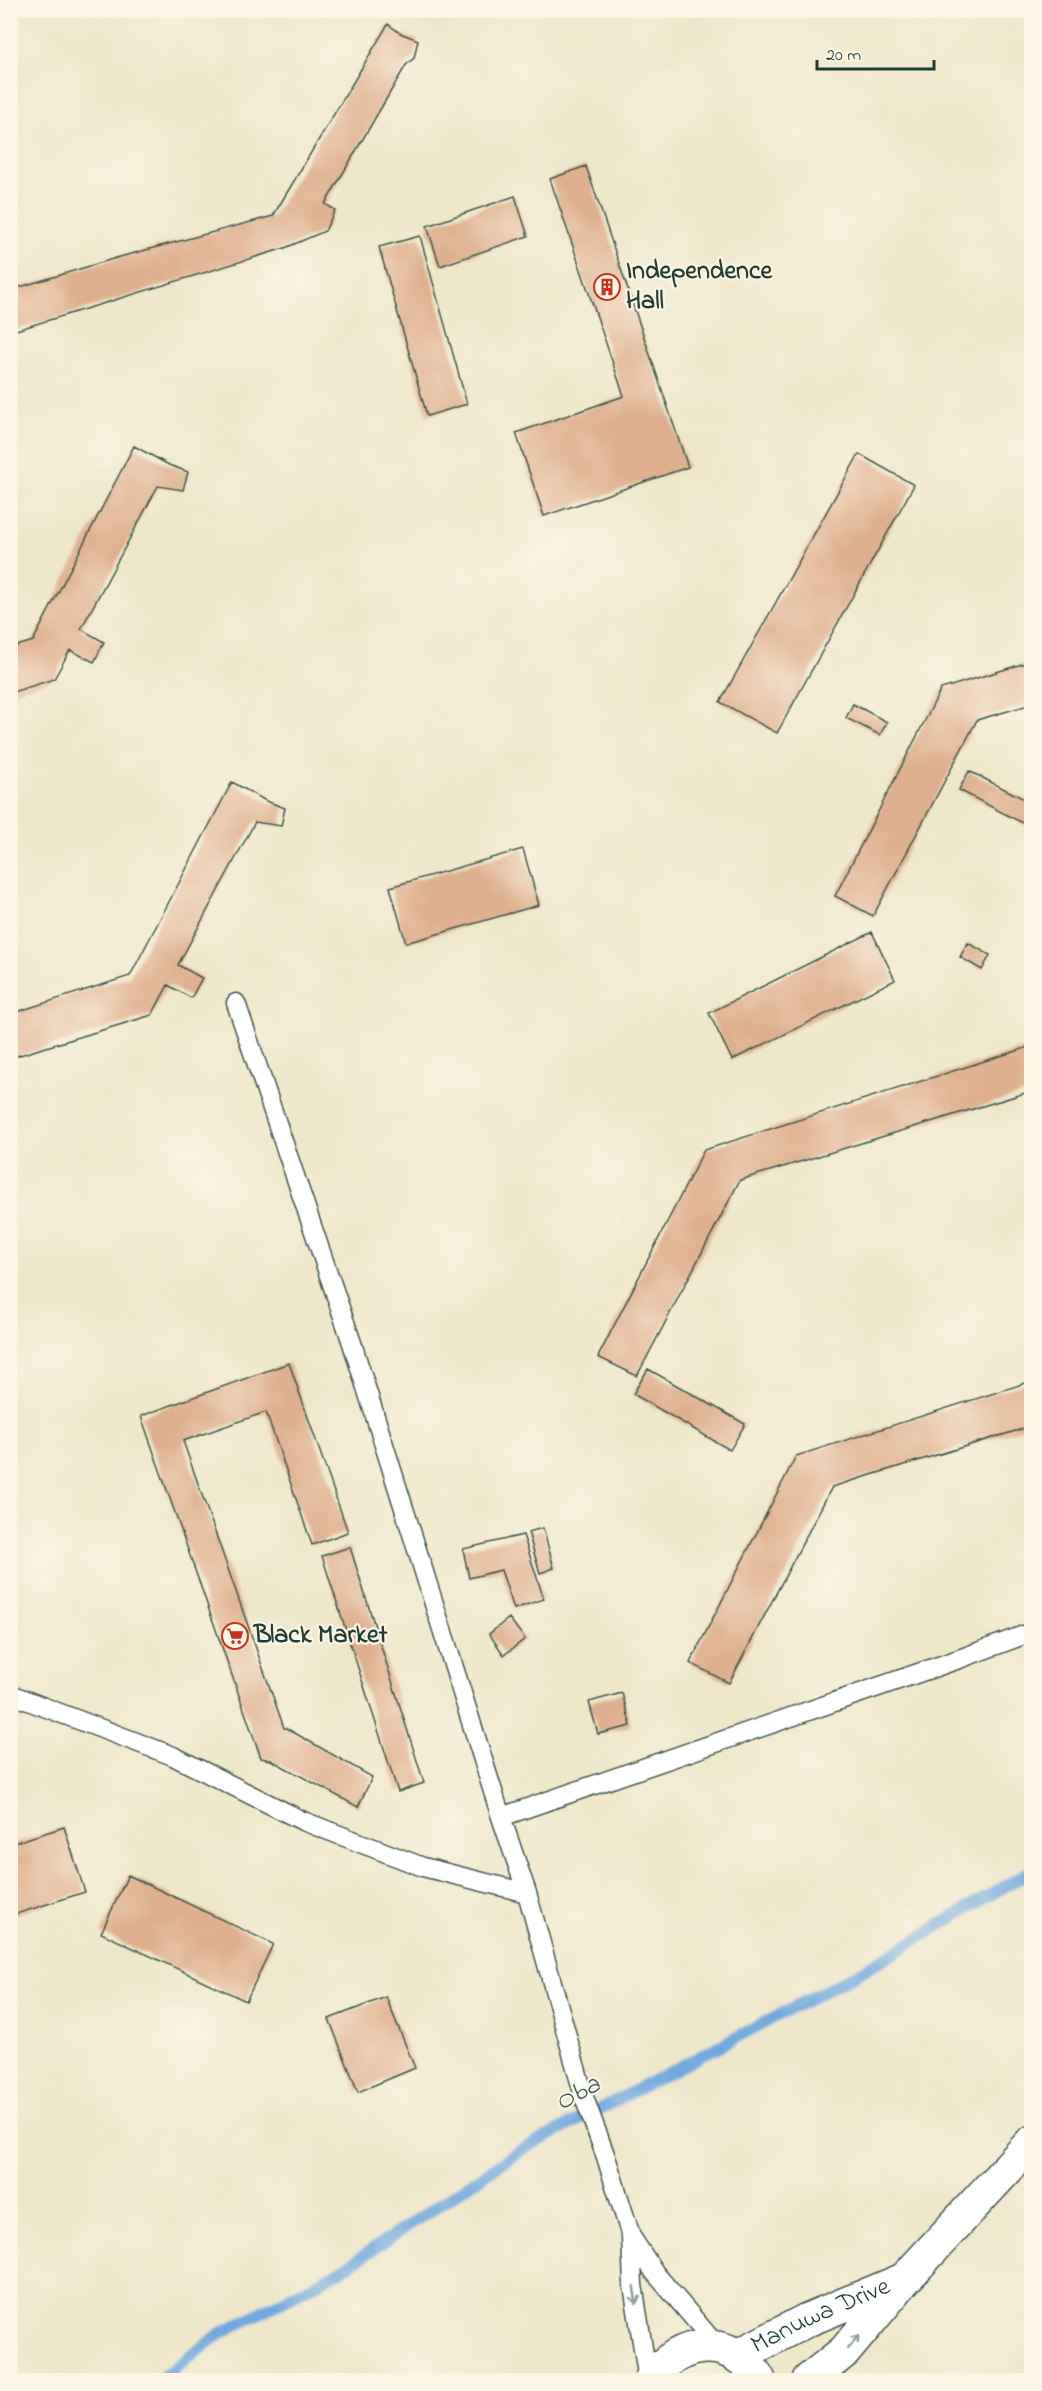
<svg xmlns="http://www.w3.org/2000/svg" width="1042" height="2391" font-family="'Indie Flower',sans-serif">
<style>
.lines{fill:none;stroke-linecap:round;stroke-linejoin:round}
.stream{stroke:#6fa8de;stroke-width:12}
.building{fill:#dfb08f}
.service-casing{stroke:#3e564a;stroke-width:21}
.minor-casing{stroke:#3e564a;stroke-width:36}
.service{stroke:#fff;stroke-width:18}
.minor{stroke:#fff;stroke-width:33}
.oneway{stroke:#8f9e9a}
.labels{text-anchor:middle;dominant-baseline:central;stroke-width:4.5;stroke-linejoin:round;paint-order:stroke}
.poi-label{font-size:26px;font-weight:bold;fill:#1f3d34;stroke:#fcf5e5;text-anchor:start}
.street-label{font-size:26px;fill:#1f3d34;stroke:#fcf5e5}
.water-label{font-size:27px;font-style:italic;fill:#375d67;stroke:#fcf5e5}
</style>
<rect width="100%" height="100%" fill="#fcf5e5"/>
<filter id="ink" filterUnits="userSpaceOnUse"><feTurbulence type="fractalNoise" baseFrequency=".0167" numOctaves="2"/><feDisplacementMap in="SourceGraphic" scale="12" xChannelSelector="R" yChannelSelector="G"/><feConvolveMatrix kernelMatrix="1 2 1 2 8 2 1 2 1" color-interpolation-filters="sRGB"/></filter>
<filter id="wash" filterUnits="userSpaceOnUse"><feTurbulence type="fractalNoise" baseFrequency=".008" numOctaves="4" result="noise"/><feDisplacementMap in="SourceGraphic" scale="24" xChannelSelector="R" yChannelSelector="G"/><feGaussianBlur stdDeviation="1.35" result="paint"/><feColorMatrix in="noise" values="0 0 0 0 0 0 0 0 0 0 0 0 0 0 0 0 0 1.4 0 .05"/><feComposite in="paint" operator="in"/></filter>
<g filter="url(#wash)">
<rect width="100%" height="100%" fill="#eee7ca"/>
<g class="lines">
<path class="stream" d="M159,2380L221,2333L342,2270L518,2152L868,1968L1032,1870"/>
</g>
<g id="blocks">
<path class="building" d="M388,24L400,33L418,40L414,58L406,65L325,204L335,210L325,231L285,248L10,332V290L116,258L273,216Z
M586,166L688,467L544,516L516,433L624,396L550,179Z
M515,196L528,236L440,266L427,226Z
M420,236L467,404L427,416L379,247Z
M134,446L169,465L188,472L183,490L158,486L81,629L104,642L94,662L70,650L54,679L10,693V648L33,641Z
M859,454L914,485L777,733L720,702Z
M1032,661V704L977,720L873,916L835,896L941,689Z
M853,704L887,722L880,735L846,718Z
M969,771L1032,803V828L959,790Z
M232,782L266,801L285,808L281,826L255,822L178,965L202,978L191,998L168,985L152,1015L10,1058V1014L130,976Z
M523,849L539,905L406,943L390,887Z
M872,932L895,980L732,1060L709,1013Z
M968,943L990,955L982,970L960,957Z
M1032,1046V1091L740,1180L637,1376L598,1357L704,1150Z
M289,1363L348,1532L312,1545L266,1412L183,1441L284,1728H286L372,1777L358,1807L271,1760L261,1758L141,1416Z
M648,1369L745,1424L730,1450L633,1394Z
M1032,1381V1426L832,1487L729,1683L690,1663L796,1456Z
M543,1528L554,1568L540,1573L528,1532Z
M523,1535L544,1599L514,1609L501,1570L469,1578L463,1549Z
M350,1547L424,1783L398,1792L322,1556Z
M509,1618L525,1639L504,1655L489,1634Z
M622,1693L631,1726L598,1734L589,1702Z
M64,1827L85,1892L10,1916V1844Z
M128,1875L273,1944L246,2001L101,1933Z
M386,1997L415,2068L358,2092L329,2019Z"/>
</g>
</g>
<g filter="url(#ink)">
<use href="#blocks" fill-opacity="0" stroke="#3e564a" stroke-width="1.5"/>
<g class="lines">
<defs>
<path id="service" d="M236,1003L352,1343L501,1817L527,1893L585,2100L606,2157L631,2236L633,2285L648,2380
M10,1694L173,1756L303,1821L423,1867L527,1893
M501,1817L959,1659L1032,1632
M632,2238L655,2273L718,2347"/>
<g id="minor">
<path id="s1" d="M738,2356L807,2320L901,2281"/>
<path d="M651,2380C678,2338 734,2334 759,2380"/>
<path d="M809,2380L845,2351L905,2279L1032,2142"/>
</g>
</defs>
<use href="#service" class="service-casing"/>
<use href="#minor" class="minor-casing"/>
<use href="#service" class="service"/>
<use href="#minor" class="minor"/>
</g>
<defs><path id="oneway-shaft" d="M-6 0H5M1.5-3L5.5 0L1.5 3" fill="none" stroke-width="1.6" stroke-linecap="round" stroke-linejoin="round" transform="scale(1.5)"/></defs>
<g class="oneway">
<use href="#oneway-shaft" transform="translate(635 2295) rotate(82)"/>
<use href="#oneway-shaft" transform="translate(853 2342) rotate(-50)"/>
</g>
</g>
<defs>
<symbol id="building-ring" viewBox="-11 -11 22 22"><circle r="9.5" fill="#fcf5e5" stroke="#c8321e" stroke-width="1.5"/><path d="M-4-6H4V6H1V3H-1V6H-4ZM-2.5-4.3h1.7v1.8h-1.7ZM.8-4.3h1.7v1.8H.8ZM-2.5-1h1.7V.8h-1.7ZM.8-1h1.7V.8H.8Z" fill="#c8321e"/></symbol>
<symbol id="supermarket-ring" viewBox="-11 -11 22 22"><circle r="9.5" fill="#fcf5e5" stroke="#c8321e" stroke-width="1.5"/><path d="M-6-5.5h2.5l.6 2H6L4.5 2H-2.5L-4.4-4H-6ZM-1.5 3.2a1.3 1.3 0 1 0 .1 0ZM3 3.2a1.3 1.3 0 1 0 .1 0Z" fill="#c8321e"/></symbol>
</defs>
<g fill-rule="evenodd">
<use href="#building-ring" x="592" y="272" width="30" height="30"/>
<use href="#supermarket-ring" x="220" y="1621" width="30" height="30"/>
</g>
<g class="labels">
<g class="poi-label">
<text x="626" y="272">Independence<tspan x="626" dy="30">Hall</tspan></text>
<text x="254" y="1636">Black Market</text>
</g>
<g class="street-label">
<text stroke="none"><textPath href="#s1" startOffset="92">Manuwa Drive</textPath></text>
</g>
<g class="water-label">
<text transform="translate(578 2094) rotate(-28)">Oba</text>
</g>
</g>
<rect width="1042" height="2391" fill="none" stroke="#fcf5e5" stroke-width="36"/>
<path d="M817 60v9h117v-9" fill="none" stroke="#1f3d34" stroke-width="3"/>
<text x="826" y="60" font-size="18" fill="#1f3d34" stroke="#fcf5e5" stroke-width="4.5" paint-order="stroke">20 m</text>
</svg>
